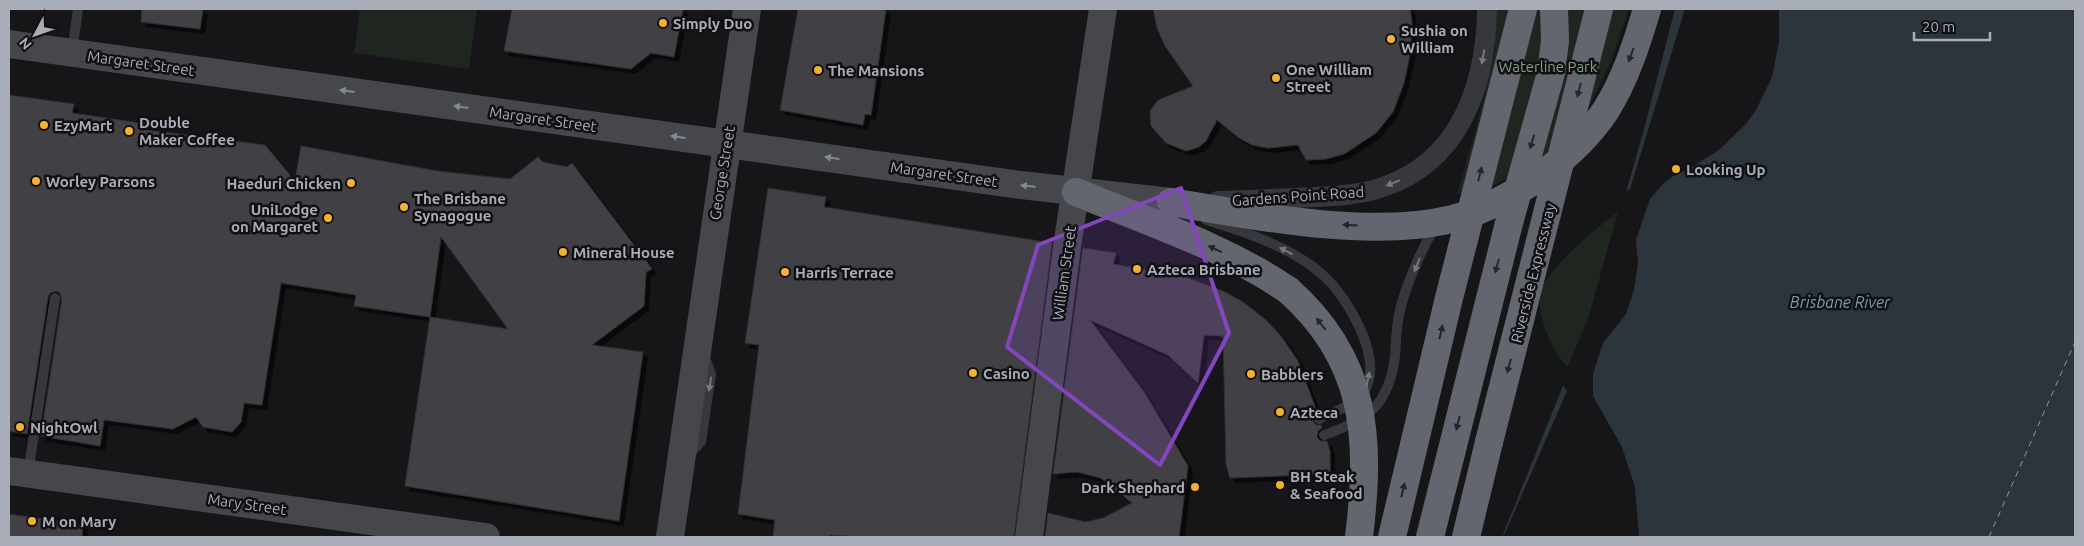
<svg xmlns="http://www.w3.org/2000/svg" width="2084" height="546" font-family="Ubuntu,sans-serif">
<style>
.green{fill:#1e261f}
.water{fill:#2c353c}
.pier{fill:#161618}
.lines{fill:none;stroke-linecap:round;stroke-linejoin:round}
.ferry{stroke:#7f9bb3;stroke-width:1;stroke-dasharray:6 5;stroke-linecap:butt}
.building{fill:#404145;stroke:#303034;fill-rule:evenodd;filter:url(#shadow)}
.lane{stroke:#37383d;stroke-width:10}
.street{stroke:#37383d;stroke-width:20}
.secondary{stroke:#45474d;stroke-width:28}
.highway{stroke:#63666e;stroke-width:28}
.highway-bridge{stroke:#63666e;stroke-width:28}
.oneway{fill:#26262a}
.oneway2{fill:#757881}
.oneway3{fill:#858993}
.marked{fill:#8446be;fill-opacity:0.2;stroke:#8446be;stroke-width:4;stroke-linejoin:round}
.poi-dot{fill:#f2b134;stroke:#111113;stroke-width:2}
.labels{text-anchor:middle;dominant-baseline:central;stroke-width:5;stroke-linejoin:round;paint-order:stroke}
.poi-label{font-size:15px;font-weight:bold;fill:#a8adb8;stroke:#111113;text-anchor:start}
.street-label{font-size:15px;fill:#a8adb8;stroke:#111113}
.park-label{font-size:15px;fill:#7fa381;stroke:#111113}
.water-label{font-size:16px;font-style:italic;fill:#7f9bb3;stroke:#111113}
</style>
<defs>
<filter id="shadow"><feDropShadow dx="4.5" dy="4.5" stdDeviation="0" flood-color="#0009"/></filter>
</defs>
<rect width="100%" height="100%" fill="#161618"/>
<path class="green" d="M360,9H477L469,69L354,53Z
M1496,9H1629L1611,62L1580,124L1546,156L1496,184L1457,194L1476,129L1495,51Z
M1634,200L1572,371C1560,361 1552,348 1547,333C1542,320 1538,306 1541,292C1549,264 1610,217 1634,200Z"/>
<path class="water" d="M1675,9H2075V537H1502L1590,319L1644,129Z"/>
<path class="pier" d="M1685,9H1779V42L1772,77L1756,110L1746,124L1719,150L1692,167L1672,177L1662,185L1650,199L1636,240L1638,263L1634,290L1626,314L1603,343L1593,374V396L1622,447L1635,487L1639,537H1500L1504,525L1503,536L1506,531L1567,391L1561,383L1588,319L1623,194L1630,189Z"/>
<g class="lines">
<path class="ferry" d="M1989,537L2075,342"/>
</g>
<path class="building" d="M142,9H203L200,29L141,22Z
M512,9H683L674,57L651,53L631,69L504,51Z
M798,9H886L871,115L865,114L863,125L780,110Z
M1153,9H1410L1412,23L1410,54L1404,83L1393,112L1376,133L1344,154L1326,159L1306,160L1298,145L1268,148L1252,145L1239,138L1217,120L1206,141L1199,147L1186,151L1166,143L1151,126L1150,111L1158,100L1193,86L1165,46L1157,28Z
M9,95L74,104L72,113L147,124V130L265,145L295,181L301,146L437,171L510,179L538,157L543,162L567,167L572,163L652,269L646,272L644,306L592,345L643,352L619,521L405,486L430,317L354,306L356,295L281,283L262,405L244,403L241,422L232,432L203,427L196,417L173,429L104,420L100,446L41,436L62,299L60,293L56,291L50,293L48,297L27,434L9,431ZM441,237L508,329L430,317Z
M768,188L826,197L824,207L1052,243L1014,537H862L831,535L828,537H773L775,520L738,514L759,345L745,343Z
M1083,248L1116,253L1113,264L1185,277L1223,291L1243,302L1266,320L1281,336L1298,361L1317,412L1313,416V421L1316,425H1321L1322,428L1318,431L1317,437L1320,441H1327L1330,451V474L1230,478L1226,464L1223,336L1204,335L1198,383L1168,355L1090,320L1144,392L1188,466L1179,537H1045L1048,513L1086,522L1103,518L1132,503L1101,478L1077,472L1053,474Z
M9,514L83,525L82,537H9Z"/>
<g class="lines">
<path class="lane" d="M72,52L78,9
M1206,220C1238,230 1270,240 1298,257C1308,263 1318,270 1326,278C1348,299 1382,356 1366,388C1357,405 1335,411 1319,419
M1324,435C1368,420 1389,405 1395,356C1396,343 1396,328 1399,315C1404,289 1421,250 1435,227
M688,455L701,442L711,374L704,355
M28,473L55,298"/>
<path class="street" d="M1218,201C1249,200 1281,199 1313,197C1335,196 1359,195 1380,188C1460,163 1486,85 1487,9"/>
<path class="secondary" d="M9,44L1021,185L1171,202
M9,471L486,537
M670,537L747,9
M1029,537L1067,247L1103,9"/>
<path class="highway" d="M1076,192C1148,222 1223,246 1288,290
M1171,202C1254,216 1370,239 1452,219C1485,211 1515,194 1543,174C1567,156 1589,136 1606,110C1625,80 1637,43 1647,9
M1430,537L1510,219
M1466,537L1489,442"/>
<path class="highway-bridge" d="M1510,219L1551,73L1555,41L1554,9
M1288,290C1367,360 1371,438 1359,537
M1489,442L1599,9
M1392,537L1449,298L1523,9"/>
</g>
<defs><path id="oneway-solid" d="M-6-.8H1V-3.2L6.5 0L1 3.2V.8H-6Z" transform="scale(1.25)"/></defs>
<g class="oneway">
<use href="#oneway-solid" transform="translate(1631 55) rotate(110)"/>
<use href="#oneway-solid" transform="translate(1579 90) rotate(104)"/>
<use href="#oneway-solid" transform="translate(1532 142) rotate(106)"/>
<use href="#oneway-solid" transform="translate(1480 174) rotate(-76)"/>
<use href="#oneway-solid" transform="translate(1350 225) rotate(-177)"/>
<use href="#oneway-solid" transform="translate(1215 249) rotate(-155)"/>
<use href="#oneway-solid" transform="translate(1497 266) rotate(105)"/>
<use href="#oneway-solid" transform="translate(1321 324) rotate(-128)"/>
<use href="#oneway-solid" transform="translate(1441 332) rotate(-77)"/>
<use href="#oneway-solid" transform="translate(1509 366) rotate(105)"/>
<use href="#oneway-solid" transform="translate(1458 423) rotate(104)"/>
<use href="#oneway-solid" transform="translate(1403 490) rotate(-77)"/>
</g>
<g class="oneway2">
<use href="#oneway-solid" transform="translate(1483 57) rotate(100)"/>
<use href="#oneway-solid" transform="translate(1393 183) rotate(158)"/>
<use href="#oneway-solid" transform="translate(1286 251) rotate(-153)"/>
<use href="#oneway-solid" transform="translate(1417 265) rotate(112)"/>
<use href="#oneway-solid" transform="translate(1368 379) rotate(-78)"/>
<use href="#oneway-solid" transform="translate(710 384) rotate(99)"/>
</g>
<g class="oneway3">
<use href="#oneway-solid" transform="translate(347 91) rotate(-172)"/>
<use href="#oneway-solid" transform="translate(461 107) rotate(-172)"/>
<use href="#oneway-solid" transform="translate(678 137) rotate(-172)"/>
<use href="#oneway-solid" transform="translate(832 158) rotate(-172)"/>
<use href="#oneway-solid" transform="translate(1028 186) rotate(-173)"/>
</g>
<path class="marked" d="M1181,188L1229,333L1160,465L1007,347L1038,245Z"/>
<g class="poi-dot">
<circle cx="663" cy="23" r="5"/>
<circle cx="1391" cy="39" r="5"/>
<circle cx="818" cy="70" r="5"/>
<circle cx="1276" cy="78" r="5"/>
<circle cx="44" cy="125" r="5"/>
<circle cx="129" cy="131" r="5"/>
<circle cx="1676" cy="169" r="5"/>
<circle cx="36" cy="181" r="5"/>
<circle cx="351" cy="183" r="5"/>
<circle cx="404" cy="207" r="5"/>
<circle cx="328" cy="218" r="5"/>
<circle cx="563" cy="252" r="5"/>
<circle cx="1137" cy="269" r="5"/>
<circle cx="785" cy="272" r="5"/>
<circle cx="973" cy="373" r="5"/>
<circle cx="1251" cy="374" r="5"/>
<circle cx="1280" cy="412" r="5"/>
<circle cx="20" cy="427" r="5"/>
<circle cx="1280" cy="485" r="5"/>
<circle cx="1195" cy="487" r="5"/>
<circle cx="32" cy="521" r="5"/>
</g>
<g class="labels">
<g class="poi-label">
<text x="673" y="23">Simply Duo</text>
<text x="1401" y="30">Sushia on<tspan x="1401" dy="17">William</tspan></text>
<text x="1286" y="69">One William<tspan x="1286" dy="17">Street</tspan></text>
<text x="828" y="70">The Mansions</text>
<text x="139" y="122">Double<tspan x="139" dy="17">Maker Coffee</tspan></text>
<text x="54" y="125">EzyMart</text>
<text x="1686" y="169">Looking Up</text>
<text x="46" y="181">Worley Parsons</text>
<text x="341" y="183" text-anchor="end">Haeduri Chicken</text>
<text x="414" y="198">The Brisbane<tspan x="414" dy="17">Synagogue</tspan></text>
<text x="318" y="209" text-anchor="end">UniLodge<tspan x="318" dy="17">on Margaret</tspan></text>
<text x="573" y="252">Mineral House</text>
<text x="1147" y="269">Azteca Brisbane</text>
<text x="795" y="272">Harris Terrace</text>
<text x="983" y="373">Casino</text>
<text x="1261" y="374">Babblers</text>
<text x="1290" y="412">Azteca</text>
<text x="30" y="427">NightOwl</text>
<text x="1290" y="476">BH Steak<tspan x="1290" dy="17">&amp; Seafood</tspan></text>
<text x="1185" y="487" text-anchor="end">Dark Shephard</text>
<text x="42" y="521">M on Mary</text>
</g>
<g class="street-label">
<text transform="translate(141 63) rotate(8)">Margaret Street</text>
<text transform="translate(543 119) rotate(8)">Margaret Street</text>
<text transform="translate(722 173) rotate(-81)">George Street</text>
<text transform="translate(944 174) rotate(8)">Margaret Street</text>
<text transform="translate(1298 196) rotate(-4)">Gardens Point Road</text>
<text transform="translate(1064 273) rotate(-82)">William Street</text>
<text transform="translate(1533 273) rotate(-76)">Riverside Expressway</text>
<text transform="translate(247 504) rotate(8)">Mary Street</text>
</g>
<g class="park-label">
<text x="1548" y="66">Waterline Park</text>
</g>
<g class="water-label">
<text x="1840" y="302">Brisbane River</text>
</g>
</g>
<rect width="2084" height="546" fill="none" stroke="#a8adb8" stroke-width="20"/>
<g transform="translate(35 35) rotate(229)" stroke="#111113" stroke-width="4" paint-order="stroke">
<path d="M0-4L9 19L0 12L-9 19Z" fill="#a8adb8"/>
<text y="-8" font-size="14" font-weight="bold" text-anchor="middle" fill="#a8adb8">N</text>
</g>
<path d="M1914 32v8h76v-8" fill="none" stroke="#a8adb8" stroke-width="2.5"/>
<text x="1922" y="32" font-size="15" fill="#a8adb8" stroke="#111113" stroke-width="4" paint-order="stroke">20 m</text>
</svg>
